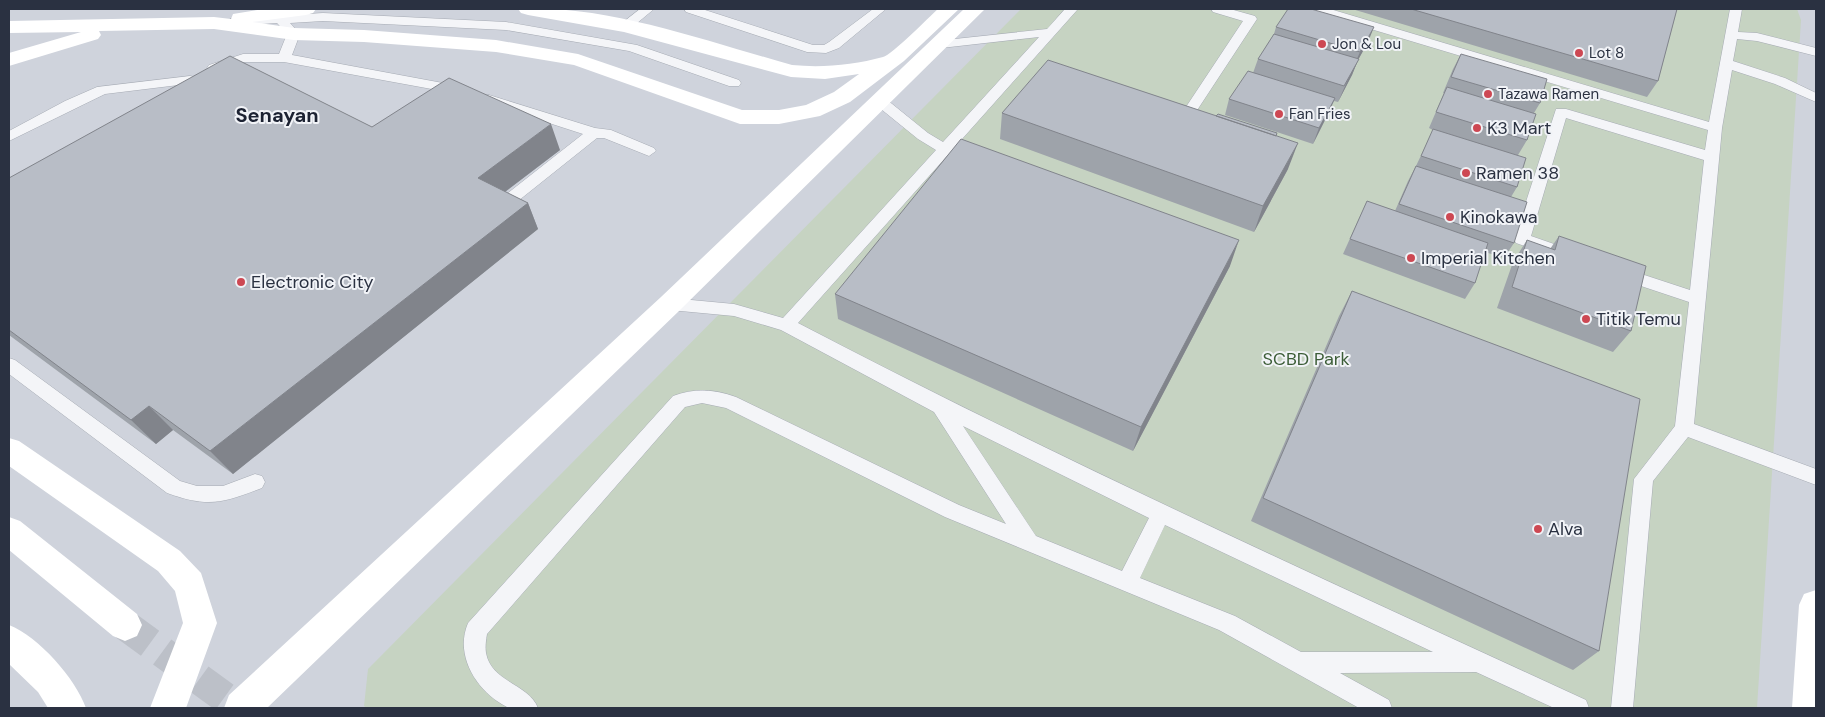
<svg xmlns="http://www.w3.org/2000/svg" width="1825" height="717" font-family="'DM Sans',sans-serif">
<style>
.built{fill:#cfd3dc}
.green{fill:#c6d3c2}
.lines{fill:none;stroke-linecap:round;stroke-linejoin:round}
.secondary-tunnel{stroke:#bcc0c8;stroke-width:31;stroke-dasharray:31 15;stroke-linecap:butt}
.lane-casing{stroke:#a6abb4;stroke-width:1}
.lane{fill:#f4f5f8;fill-rule:evenodd}
.secondary{fill:#fff;fill-rule:evenodd}
.wall{fill:#9ea3aa}
.shaded-wall{fill:#81848b}
.building{fill:#b8bdc6;stroke:#81848b}
.poi-dot{fill:#cd4853;stroke:#f1f3f7;stroke-width:2}
.labels{text-anchor:middle;dominant-baseline:central;stroke-width:4;stroke-linejoin:round;paint-order:stroke}
.far-poi-label{font-size:15px;fill:#2a3141;stroke:#f1f3f7;text-anchor:start}
.poi-label{font-size:18px;fill:#2a3141;stroke:#f1f3f7;text-anchor:start}
.park-label{font-size:18px;fill:#3c5d37;stroke:#f1f3f7}
.quarter-label{font-size:20px;font-weight:bold;fill:#1c2232;stroke:#f1f3f7}
</style>
<rect width="100%" height="100%" fill="#e1e4ea"/>
<path class="built" d="M9,9H1816V708H9Z"/>
<path class="green" d="M1021,9H1797L1801,20L1757,708H367L364,706L368,669Z"/>
<g class="lines">
<path class="secondary-tunnel" d="M125,625L239,708"/>
<defs>
<path id="lane" d="M640,9H654L630,29H622L620,26L622,23Z
M684,9H702L813,45H824L829,42L873,9H886L839,48L826,53L807,52L686,12Z
M1065,9H1078L798,323C1056,458 1321,578 1586,700L1589,708H1554L1476,672L1340,673L1389,700L1392,708H1359L1219,630L945,517L726,408L702,403L685,407L487,634C486,640 485,647 486,653C491,682 529,684 538,708C529,708 515,711 507,707C477,692 454,656 468,623L673,396C695,388 714,389 736,397L959,505L1006,524L934,412L781,330L734,316L670,310L664,308L662,304L664,300L670,298L734,304L783,318L936,150L918,139L876,105L874,102L876,99H886L928,133L943,142L1039,37L941,48L936,47L935,44L936,41L1047,29ZM963,426L1149,518L1122,571L1036,536ZM1165,525L1433,652H1301L1235,616L1140,578Z
M1211,9H1230L1255,16L1257,19L1190,121L1185,122L1169,118L1167,115L1169,112L1182,113L1243,21L1213,12Z
M1312,9H1330L1709,122L1730,9H1742L1738,32L1757,33L1816,48V56L1757,41L1737,39L1733,61L1785,78L1816,93V102L1775,84L1732,70L1722,128L1694,424L1816,469V485L1688,437L1653,481L1633,708H1611L1634,479L1675,426L1689,302L1614,277L1612,273L1614,269L1620,267L1690,290L1704,160L1566,118L1531,236L1554,244L1556,248L1554,252L1548,254L1516,243L1514,239L1556,109H1566L1705,150L1708,130L1314,12Z
M323,13L506,22L637,45L739,80L741,83L739,86H729L629,51L506,30L323,21L290,23L300,34L292,55L459,86L466,90L459,94L284,62H244L214,72L207,68L209,65L243,54H279L287,34L277,23L234,26L230,25L228,22L230,19Z
M190,76L195,77L197,80L195,83L105,94L9,141V131L65,101L97,87Z
M489,95L595,128L611,130L654,148L656,151L649,156L604,138H597L518,201H508L505,197L508,193L583,134L484,102L482,99L484,96Z
M9,358L15,360L180,481L197,486H223L255,474L262,476L265,482L262,488C222,503 209,508 167,493L9,374Z"/>
</defs>
<use href="#lane" class="lane-casing"/>
<use href="#lane" class="lane"/>
<path class="secondary" d="M264,9H316L313,13L306,15L252,22L294,28L364,30L496,40L578,54L742,110H779L806,105L834,92L859,74L825,79L791,77L624,32L528,15L521,13L518,9C603,3 709,42 792,65C822,68 854,65 883,57C892,55 929,17 938,9H959L904,61L850,102L820,116L779,124H740L574,65L496,52L364,42L294,40L214,29L99,31L101,35L98,39L9,66V53L81,32L9,33V21L214,17L231,19L233,14Z
M964,9H985L679,311L267,708H224L229,695L661,297Z
M9,438L19,441L180,551L201,573L217,623L186,708H150L183,623L175,591L158,571L9,466Z
M9,517L20,521L137,614L142,625L137,636L125,641L113,636L9,550Z
M1816,590V708H1792L1799,605L1804,594Z
M9,625C39,637 75,678 86,708H48L38,692L9,664Z"/>
</g>
<path class="wall" d="M1352,9H1677L1658,81L1647,97Z
M1276,27L1368,42L1358,60L1352,75L1338,102L1334,101L1328,114L1313,144L1225,115L1229,99L1253,73L1258,59L1274,34Z
M1461,54L1540,103L1534,113L1527,140L1518,155L1517,187L1511,197L1514,243L1504,258L1485,252L1475,283L1465,299L1343,254L1367,201L1395,211L1408,181L1416,166L1433,130L1429,128L1444,93H1443L1453,69Z
M1002,113L1216,116L1277,133L1276,136L1288,169L1254,232L1000,139Z
M560,150L505,192L528,203L538,229L233,474L173,430L156,444L9,335V178Z
M1559,236L1631,331L1613,352L1497,308L1513,262L1527,240L1550,249Z
M1230,266L1133,451L838,319L835,294Z
M1352,291L1599,651L1573,670L1251,521L1339,316Z"/>
<path class="shaded-wall" d="M1374,27L1368,42L1358,60L1352,75L1338,102L1360,52Z
M1335,98L1328,114L1313,144L1319,128Z
M551,124L560,150L489,204L478,178Z
M1298,143L1288,169L1254,232L1263,206Z
M528,203L538,229L233,474L210,451Z
M1239,240L1230,266L1133,451L1141,427Z
M149,406L173,430L156,444L131,420Z"/>
<path class="building" d="M1288,9H1311L1374,27L1360,52L1276,27Z
M1411,9H1677L1658,81Z
M1274,34L1359,59L1344,86L1258,59Z
M1461,54L1547,79L1540,103L1451,77Z
M230,56L372,127L449,78L551,124L478,178L528,203L210,451L149,406L131,420L9,330V178Z
M1048,60L1298,143L1263,206L1002,113Z
M1248,71L1335,98L1319,128L1229,99Z
M1447,87L1536,114L1527,140L1436,112Z
M1218,114L1277,133L1276,136L1216,116Z
M1433,129L1526,158L1517,187L1421,156Z
M961,139L1239,240L1141,427L835,294Z
M1416,166L1527,202L1514,243L1399,204Z
M1367,201L1488,243L1475,283L1350,239Z
M1559,236L1646,266L1631,331L1512,287L1527,240L1555,250Z
M1352,291L1640,399L1599,651L1263,498Z"/>
<g class="poi-dot">
<circle cx="1322" cy="44" r="5"/>
<circle cx="1579" cy="53" r="5"/>
<circle cx="1488" cy="94" r="5"/>
<circle cx="1279" cy="114" r="5"/>
<circle cx="1477" cy="128" r="5"/>
<circle cx="1466" cy="173" r="5"/>
<circle cx="1450" cy="217" r="5"/>
<circle cx="1411" cy="258" r="5"/>
<circle cx="241" cy="282" r="5"/>
<circle cx="1586" cy="319" r="5"/>
<circle cx="1538" cy="529" r="5"/>
</g>
<g class="labels">
<g class="far-poi-label">
<text x="1332" y="44">Jon &amp; Lou</text>
<text x="1589" y="53">Lot 8</text>
<text x="1498" y="94">Tazawa Ramen</text>
<text x="1289" y="114">Fan Fries</text>
</g>
<g class="poi-label">
<text x="1487" y="128">K3 Mart</text>
<text x="1476" y="173">Ramen 38</text>
<text x="1460" y="217">Kinokawa</text>
<text x="1421" y="258">Imperial Kitchen</text>
<text x="251" y="282">Electronic City</text>
<text x="1596" y="319">Titik Temu</text>
<text x="1548" y="529">Alva</text>
</g>
<g class="park-label">
<text x="1306" y="359">SCBD Park</text>
</g>
<g class="quarter-label">
<text x="277" y="115">Senayan</text>
</g>
</g>
<rect width="1825" height="717" fill="none" stroke="#2a3141" stroke-width="20"/>
</svg>
